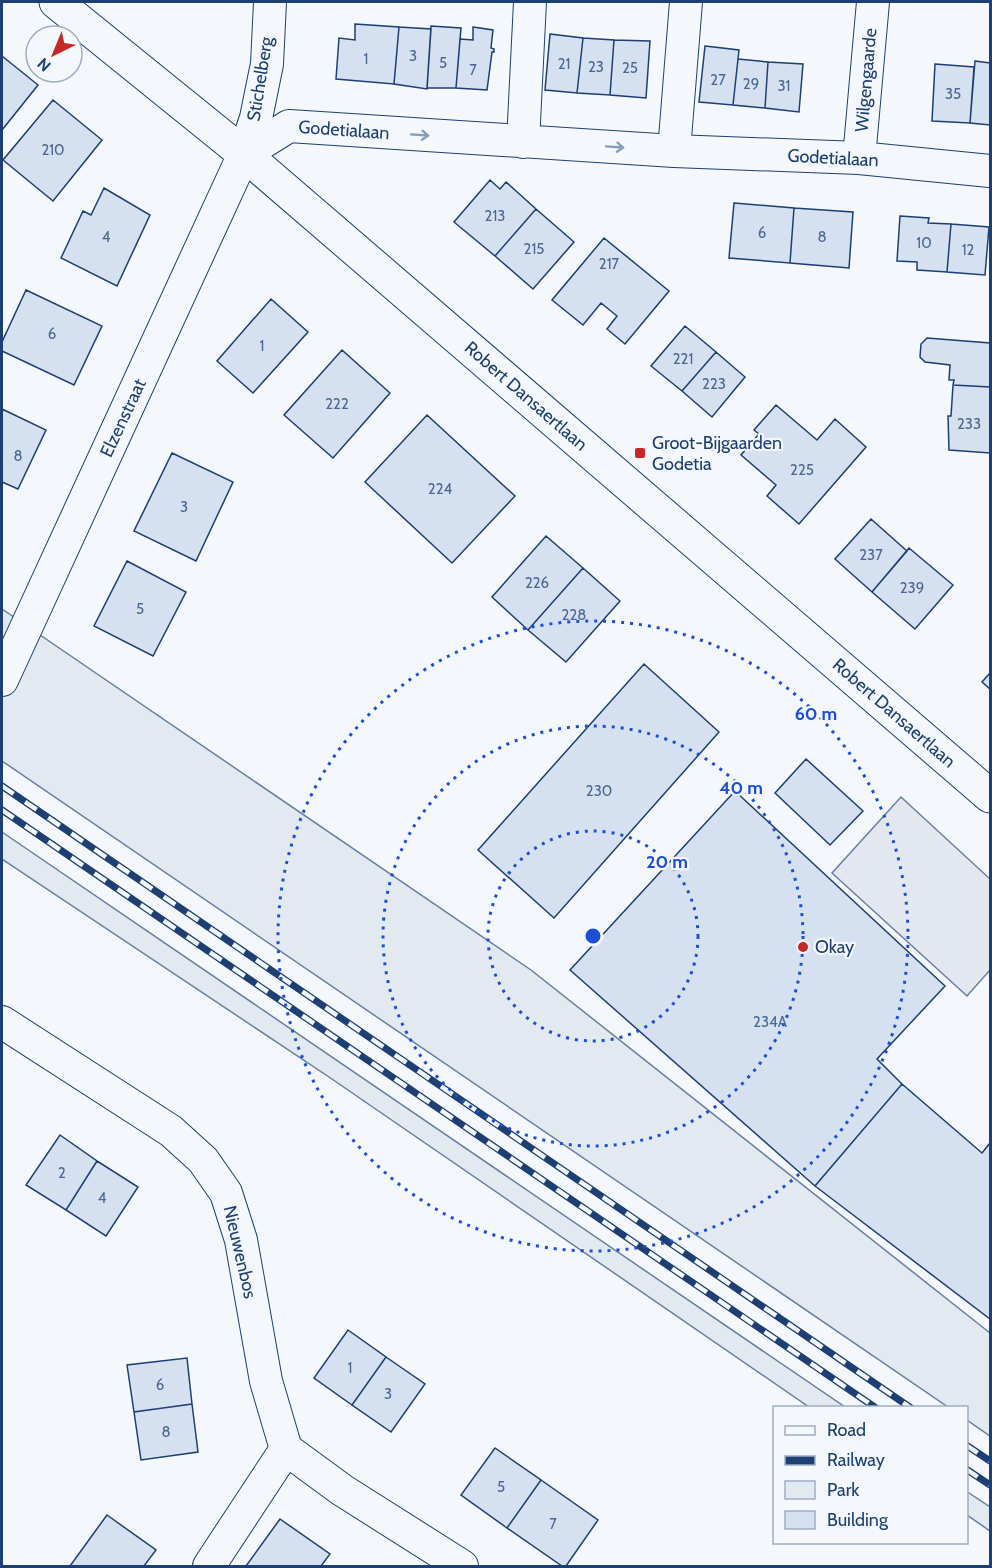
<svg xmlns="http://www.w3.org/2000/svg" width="992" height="1568" font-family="Cabin,sans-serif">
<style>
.green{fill:#e3e9f0;stroke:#687fa3;stroke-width:1.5}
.parking{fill:#e3e8f0;stroke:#687fa3;stroke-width:1.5}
.building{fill:#d5e0f0;stroke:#1d3f73;stroke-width:1.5}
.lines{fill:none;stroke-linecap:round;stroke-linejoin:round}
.street-casing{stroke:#1d3f73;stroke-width:34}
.secondary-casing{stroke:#1d3f73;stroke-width:35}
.street{stroke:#f4f7fb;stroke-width:32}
.secondary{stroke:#f4f7fb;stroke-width:33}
.rail-casing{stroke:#1d3f73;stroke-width:7}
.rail{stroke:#f4f7fb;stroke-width:4.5;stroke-dasharray:14;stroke-linecap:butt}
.oneway{stroke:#889bb7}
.ring{fill:none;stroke:#1d4ed8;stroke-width:3;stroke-dasharray:3 6}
.poi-dot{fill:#c62828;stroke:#f4f7fb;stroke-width:2}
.labels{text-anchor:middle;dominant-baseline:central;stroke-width:4.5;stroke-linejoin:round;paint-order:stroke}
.number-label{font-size:15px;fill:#4b6792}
.street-label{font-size:18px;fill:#1d3f73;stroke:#f4f7fb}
.poi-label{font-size:18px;fill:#1d3f73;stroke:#f4f7fb;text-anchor:start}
.centre{fill:#1d4ed8;stroke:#f4f7fb;stroke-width:3}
.ring-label{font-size:18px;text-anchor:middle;font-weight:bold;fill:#1d4ed8;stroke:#f4f7fb;stroke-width:4.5;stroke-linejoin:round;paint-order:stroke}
</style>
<rect width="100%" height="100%" fill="#f4f7fb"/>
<path class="green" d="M2,609L531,970L990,1333V1436L967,1420L966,1408L948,1407L2,761Z
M2,832L845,1407H809L329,1077L2,859Z
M966,1491L990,1507V1531L967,1515Z"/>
<path class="parking" d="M901,797L990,879V970L967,996L832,873Z"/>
<path class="building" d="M355,24L399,27L394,84L336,79L339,38L355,40Z
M431,26L461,28L456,88H427Z
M399,27L431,29L427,89L394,84Z
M473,27L493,30L491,48L494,49V52H492L487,90L456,88L460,39L473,40Z
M550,34L583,38L577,93L545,90Z
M583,38L614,40L610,95L577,93Z
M614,40L650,41L646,98L610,95Z
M705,46L739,50L733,105L699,102Z
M2,56L38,85L2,130Z
M738,59L768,62L765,108L733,105Z
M975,61L990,63V125L970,123Z
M768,62L803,64L799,112L765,108Z
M935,64L974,67L970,123L932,121Z
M53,100L102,140L53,201L3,160Z
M490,180L500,189L506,182L536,209L495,256L454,222Z
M104,188L150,215L117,286L61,258L83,211L91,215Z
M734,203L794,208L790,263L729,258Z
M794,208L853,212L849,268L790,263Z
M536,209L574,242L533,289L495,256Z
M900,216L929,218L928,223L951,224L947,272L917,270V262L897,261Z
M951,224L989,227L985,275L947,272Z
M604,238L669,291L625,344L607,329L617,316L601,303L583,325L552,300Z
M26,290L102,326L74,385L2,351V342Z
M271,299L308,332L253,393L217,361Z
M685,326L716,352L682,391L651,366Z
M927,338L990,343V387L953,385L954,380H949L950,365L925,362L920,357L921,344Z
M342,350L390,393L333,458L284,415Z
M716,352L745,377L712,417L682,391Z
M953,385L990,387V453L949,450L948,416H951Z
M776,405L817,440L835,419L866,447L799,524L767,496L776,485L741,455L759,434L754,430Z
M2,409L46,430L18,489L2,482Z
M427,415L515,496L452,563L365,482Z
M172,453L233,482L196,561L134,531Z
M871,519L907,551L872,592L835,559Z
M546,536L583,568L528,630L492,597Z
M909,548L953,585L915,629L872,592Z
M127,561L186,592L153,656L94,626Z
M583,568L620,601L566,662L528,630Z
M644,664L719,732L554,918L478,850Z
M990,673V689L982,682Z
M806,759L863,811L830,845L775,793Z
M735,791L945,986L877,1059L902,1084L815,1186L570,970Z
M902,1084L982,1153L990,1143V1319L815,1186Z
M60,1135L97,1161L66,1210L26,1185Z
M97,1161L138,1187L106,1236L66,1210Z
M348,1330L386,1357L352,1405L314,1378Z
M386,1357L425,1384L391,1432L352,1405Z
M187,1358L192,1404L134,1412L127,1365Z
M192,1404L198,1452L141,1460L134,1412Z
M495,1448L541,1480L507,1528L461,1495Z
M541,1480L598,1520L566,1566H562L507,1528Z
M107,1515L156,1550L144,1566H70Z
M280,1519L330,1554L321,1566H246Z"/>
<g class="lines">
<defs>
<path id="street" d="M523,142L530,2
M674,151L686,2
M244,154L289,126L674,151L859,158L990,171
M859,158L873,2
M2,680L244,154L256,118L267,64L270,2
M2,1022L171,1131L203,1160L226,1193L241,1240L266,1381L286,1449L342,1490L462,1566
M209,1566L286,1449"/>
<path id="secondary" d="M56,2L244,154L990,796"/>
</defs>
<use href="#street" class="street-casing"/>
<use href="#secondary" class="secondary-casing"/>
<use href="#street" class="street"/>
<use href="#secondary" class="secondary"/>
<defs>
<path id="rail" d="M2,786L911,1408
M2,810L876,1408
M966,1445L990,1461
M966,1469L990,1485"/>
</defs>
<use href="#rail" class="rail-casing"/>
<use href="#rail" class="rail"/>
</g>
<defs><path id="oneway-shaft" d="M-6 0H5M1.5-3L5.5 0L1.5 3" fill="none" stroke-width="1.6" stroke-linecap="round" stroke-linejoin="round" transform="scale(1.5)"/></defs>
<g class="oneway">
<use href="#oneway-shaft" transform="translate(420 135) rotate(4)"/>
<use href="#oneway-shaft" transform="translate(615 147) rotate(4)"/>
</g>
<g class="ring">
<circle cx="593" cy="936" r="105"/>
<circle cx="593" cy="936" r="210"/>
<circle cx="593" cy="936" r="315"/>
</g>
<g class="poi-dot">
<rect x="634" y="447" width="12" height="12" rx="3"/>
<circle cx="803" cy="947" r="6"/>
</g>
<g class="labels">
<g class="number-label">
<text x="413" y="56">3</text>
<text x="366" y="59">1</text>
<text x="443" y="63">5</text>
<text x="564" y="64">21</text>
<text x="596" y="67">23</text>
<text x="630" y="68">25</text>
<text x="473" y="70">7</text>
<text x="718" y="80">27</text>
<text x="751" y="84">29</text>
<text x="784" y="86">31</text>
<text x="953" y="94">35</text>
<text x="53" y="150">210</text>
<text x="495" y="216">213</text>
<text x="762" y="233">6</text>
<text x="106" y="237">4</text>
<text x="822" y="237">8</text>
<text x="924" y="243">10</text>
<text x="534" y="249">215</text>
<text x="968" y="250">12</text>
<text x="609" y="264">217</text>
<text x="52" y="334">6</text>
<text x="262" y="346">1</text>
<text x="683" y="359">221</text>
<text x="714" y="384">223</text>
<text x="337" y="404">222</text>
<text x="969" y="424">233</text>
<text x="18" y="456">8</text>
<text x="802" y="470">225</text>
<text x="440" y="489">224</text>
<text x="184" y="507">3</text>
<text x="871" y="555">237</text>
<text x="537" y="583">226</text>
<text x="912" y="588">239</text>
<text x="140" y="609">5</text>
<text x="574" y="615">228</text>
<text x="599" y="791">230</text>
<text x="770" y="1022">234A</text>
<text x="62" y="1173">2</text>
<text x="102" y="1198">4</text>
<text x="350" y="1368">1</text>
<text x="160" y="1385">6</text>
<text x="388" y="1394">3</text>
<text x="166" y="1432">8</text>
<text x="501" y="1487">5</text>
<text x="553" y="1524">7</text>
</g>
<g class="street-label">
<text transform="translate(260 79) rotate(-81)">Stichelberg</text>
<text transform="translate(866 80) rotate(-85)">Wilgengaarde</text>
<text transform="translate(344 130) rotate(4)">Godetialaan</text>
<text transform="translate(833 158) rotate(3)">Godetialaan</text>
<text transform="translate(526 396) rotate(41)">Robert Dansaertlaan</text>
<text transform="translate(123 418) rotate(-65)">Elzenstraat</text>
<text transform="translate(894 713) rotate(41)">Robert Dansaertlaan</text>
<text transform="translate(240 1252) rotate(77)">Nieuwenbos</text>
</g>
<g class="poi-label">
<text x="652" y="443">Groot-Bijgaarden<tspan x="652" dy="21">Godetia</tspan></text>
<text x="815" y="947">Okay</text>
</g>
</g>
<circle cx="593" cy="936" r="9" class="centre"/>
<g class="ring-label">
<text x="816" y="720">60 m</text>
<text x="741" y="794">40 m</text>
<text x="667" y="868">20 m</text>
</g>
<rect width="992" height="1568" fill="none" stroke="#1d3f73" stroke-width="6"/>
<rect x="773" y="1406" width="195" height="138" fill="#f4f7fb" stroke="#9eadc5" stroke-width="1.5"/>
<rect x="785" y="1426" width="30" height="9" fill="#f4f7fb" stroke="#9eadc5" stroke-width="1.5"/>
<text x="827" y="1436" font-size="18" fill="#1d3f73">Road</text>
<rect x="785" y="1456" width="30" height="9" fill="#1d3f73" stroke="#9eadc5" stroke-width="1.5"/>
<text x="827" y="1466" font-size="18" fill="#1d3f73">Railway</text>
<rect x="785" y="1481" width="30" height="18" fill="#e3e9f0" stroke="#9eadc5" stroke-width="1.5"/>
<text x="827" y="1496" font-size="18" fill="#1d3f73">Park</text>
<rect x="785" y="1511" width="30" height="18" fill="#d5e0f0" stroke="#9eadc5" stroke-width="1.5"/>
<text x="827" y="1526" font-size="18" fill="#1d3f73">Building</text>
<g transform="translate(54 54) rotate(223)"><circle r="28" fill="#f4f7fb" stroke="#9eadc5" stroke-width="1.5"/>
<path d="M0-4.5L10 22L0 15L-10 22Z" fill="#c62828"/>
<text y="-9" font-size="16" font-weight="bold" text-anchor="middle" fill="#1d3f73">N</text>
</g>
</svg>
